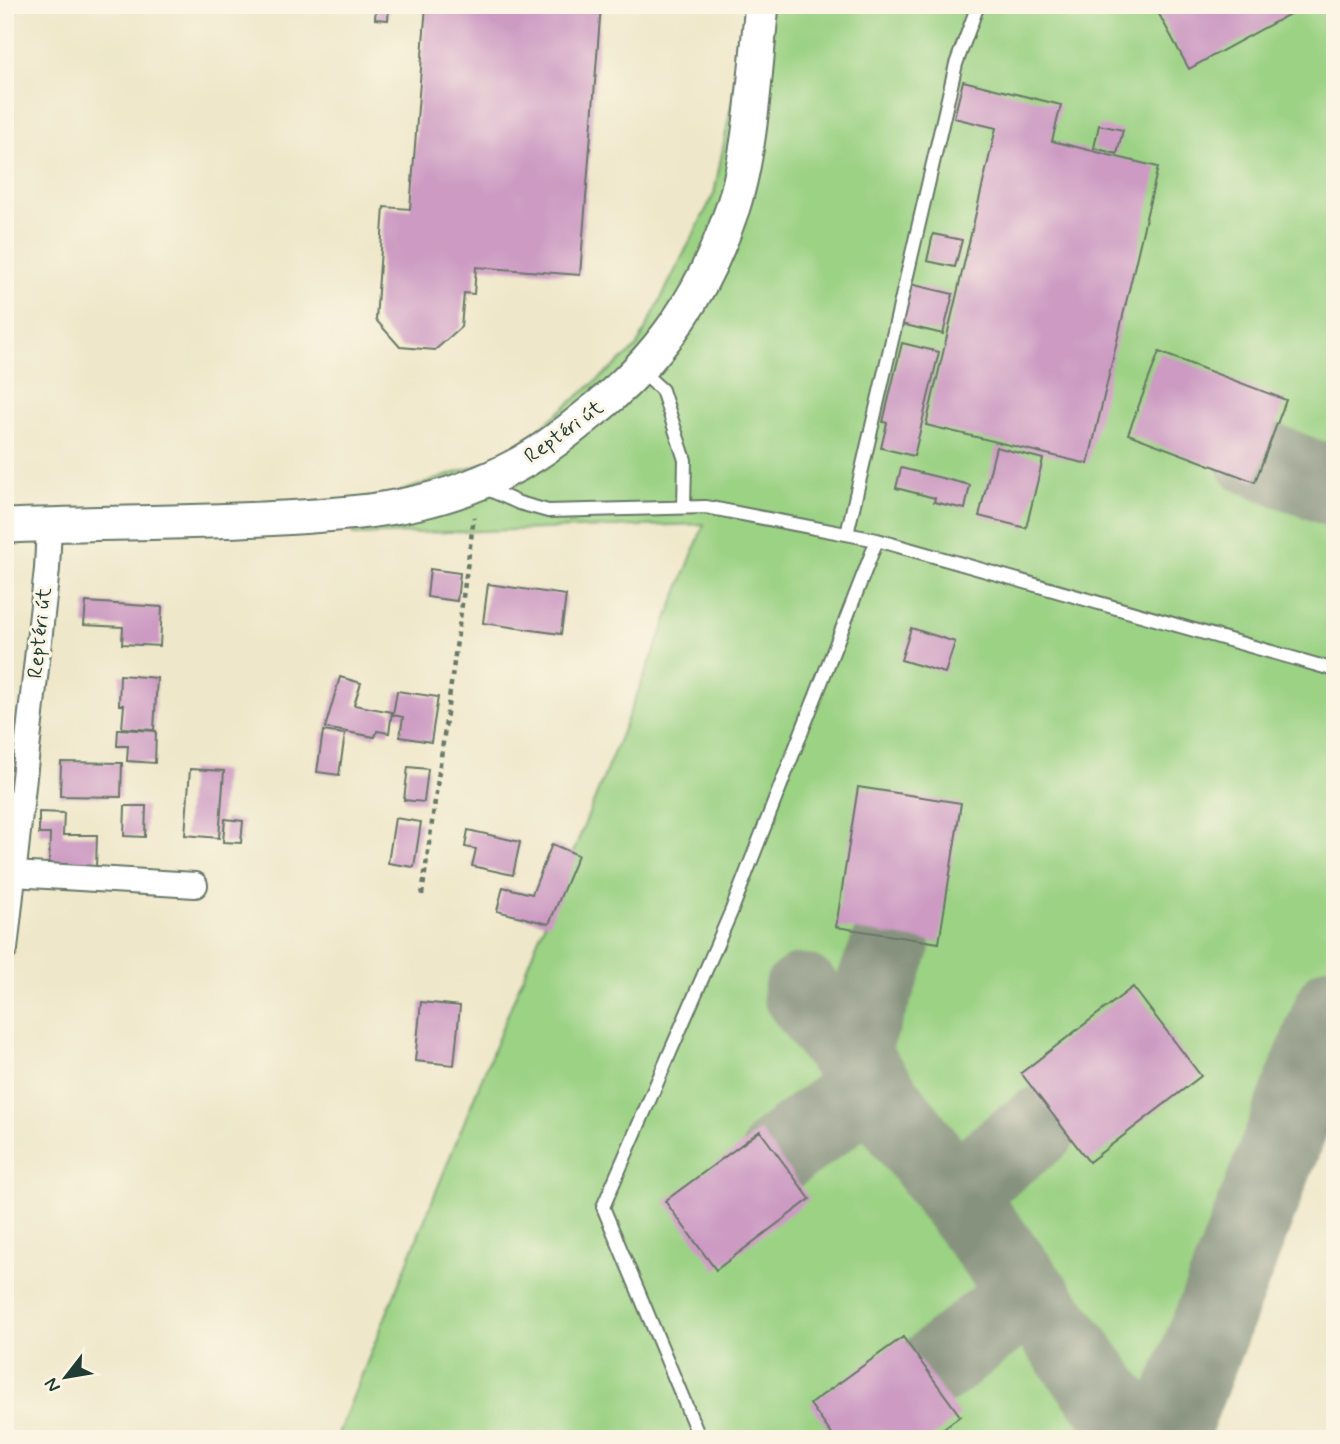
<svg xmlns="http://www.w3.org/2000/svg" width="1340" height="1444" font-family="Mynerve,sans-serif">
<style>
.green{fill:#9bd284;stroke:#5d885c;stroke-width:2}
.lines{fill:none;stroke-linecap:round;stroke-linejoin:round}
.taxiway{stroke:#86927e;stroke-width:79}
.building{fill:#cc9ac2}
.lane-casing{stroke:#677868;stroke-width:16}
.street-casing{stroke:#677868;stroke-width:28}
.secondary-casing{stroke:#677868;stroke-width:37}
.path{stroke:#677868;stroke-width:4.5;stroke-dasharray:5 5;stroke-linecap:butt}
.lane{stroke:#fff;stroke-width:12}
.street{stroke:#fff;stroke-width:24}
.secondary{stroke:#fff;stroke-width:33}
.labels{text-anchor:middle;dominant-baseline:central;stroke-width:6;stroke-linejoin:round;paint-order:stroke}
.street-label{font-size:21px;fill:#1f3d34;stroke:#fcf5e5}
</style>
<rect width="100%" height="100%" fill="#fcf5e5"/>
<filter id="ink" filterUnits="userSpaceOnUse"><feTurbulence type="fractalNoise" baseFrequency=".0143" numOctaves="2"/><feDisplacementMap in="SourceGraphic" scale="14" xChannelSelector="R" yChannelSelector="G"/><feConvolveMatrix kernelMatrix="1 2 1 2 8 2 1 2 1" color-interpolation-filters="sRGB"/></filter>
<filter id="wash" filterUnits="userSpaceOnUse"><feTurbulence type="fractalNoise" baseFrequency=".00686" numOctaves="4" result="noise"/><feDisplacementMap in="SourceGraphic" scale="28" xChannelSelector="R" yChannelSelector="G"/><feGaussianBlur stdDeviation="1.57" result="paint"/><feColorMatrix in="noise" values="0 0 0 0 0 0 0 0 0 0 0 0 0 0 0 0 0 1.4 0 .05"/><feComposite in="paint" operator="in"/></filter>
<g filter="url(#wash)">
<rect width="100%" height="100%" fill="#eee7c9"/>
<path class="green" d="M751,5H1335V1053L1185,1439H336L653,655L704,524L353,535L351,508L506,456L636,348L714,194Z"/>
<g class="lines">
<path class="taxiway" d="M1253,456L1335,488
M802,993L1139,1439
M848,1054L891,945
M781,1152L871,1085
M953,1193L1039,1126
M937,1366L1029,1293
M1167,1439L1335,1005"/>
</g>
<g id="blocks">
<path class="building" d="M376,5H389L388,20L375,19Z
M426,5H601L580,275L476,267L474,294L464,293L461,327L435,350L400,347L376,320L384,207L410,209Z
M1154,5H1306L1189,69Z
M963,81L1061,105L1052,141L1158,167L1088,464L926,425L996,128L954,118Z
M1099,125L1123,130L1117,154L1094,148Z
M933,234L962,240L955,267L927,261Z
M910,284L953,294L943,334L901,324Z
M902,343L939,352L914,456L881,448L887,423L883,422Z
M1159,352L1286,400L1255,482L1128,434Z
M996,447L1043,459L1026,528L979,516Z
M901,468L970,485L965,509L934,502L935,498L896,488Z
M430,569L460,573L457,601L427,597Z
M488,584L566,595L561,634L483,623Z
M86,602L162,607L160,646L122,644L123,627L84,625Z
M911,628L955,642L945,673L901,660Z
M120,675L157,678L154,730L122,728L124,705H119Z
M340,677L361,683L354,705L392,712L389,733L377,731L375,737L325,728Z
M397,691L438,697L431,742L400,737L403,717L393,715Z
M118,729L156,731L155,763L127,761L128,746H117Z
M323,731L345,734L339,775L317,772Z
M61,762L122,763L121,797L60,796Z
M408,767L428,769L424,802L404,800Z
M190,769L224,771L219,838L185,835Z
M858,787L961,803L939,943L836,927Z
M125,806H146L145,837L124,836Z
M39,812L64,813L63,835H97L96,868L49,867L50,834H39Z
M395,818L421,822L414,867L388,863Z
M225,819L243,821L241,843L223,842Z
M468,830L520,842L513,875L472,866L476,849L465,847Z
M552,844L578,855L549,924L497,911L503,887L532,894Z
M1133,987L1201,1076L1089,1162L1021,1073Z
M421,1002L460,1006L454,1065L415,1061Z
M760,1131L810,1199L716,1270L665,1201Z
M903,1337L960,1416L929,1439H835L810,1404Z"/>
</g>
</g>
<g filter="url(#ink)">
<use href="#blocks" fill-opacity="0" stroke="#677868" stroke-width="2"/>
<g class="lines">
<defs>
<path id="lane" d="M640,370L662,390L685,460L684,507
M483,487L519,503L548,511L706,507L877,540L1335,670
M847,534L956,64L978,5
M700,1439L603,1207L731,912L877,540"/>
<path id="street" d="M14,874L195,885
M5,949L47,569L49,525"/>
<path id="secondary" d="M5,526C91,523 177,523 263,519C336,515 411,512 479,483C524,465 551,445 588,415C660,359 704,294 733,207C752,148 755,68 762,5"/>
</defs>
<use href="#lane" class="lane-casing"/>
<use href="#street" class="street-casing"/>
<use href="#secondary" class="secondary-casing"/>
<path class="path" d="M422,895L474,517"/>
<use href="#lane" class="lane"/>
<use href="#street" class="street"/>
<use href="#secondary" class="secondary"/>
</g>
</g>
<g class="labels">
<g class="street-label">
<text transform="translate(564 432) rotate(-36)">Reptéri út</text>
<text transform="translate(40 633) rotate(-84)">Reptéri út</text>
</g>
</g>
<rect width="1340" height="1444" fill="none" stroke="#fcf5e5" stroke-width="28"/>
<g transform="translate(66 1377) rotate(239)" stroke="#fcf5e5" stroke-width="5" paint-order="stroke">
<path d="M0-5L12 26L0 18L-12 26Z" fill="#1f3d34"/>
<text y="-10" font-size="19" font-weight="bold" text-anchor="middle" fill="#1f3d34">N</text>
</g>
</svg>
